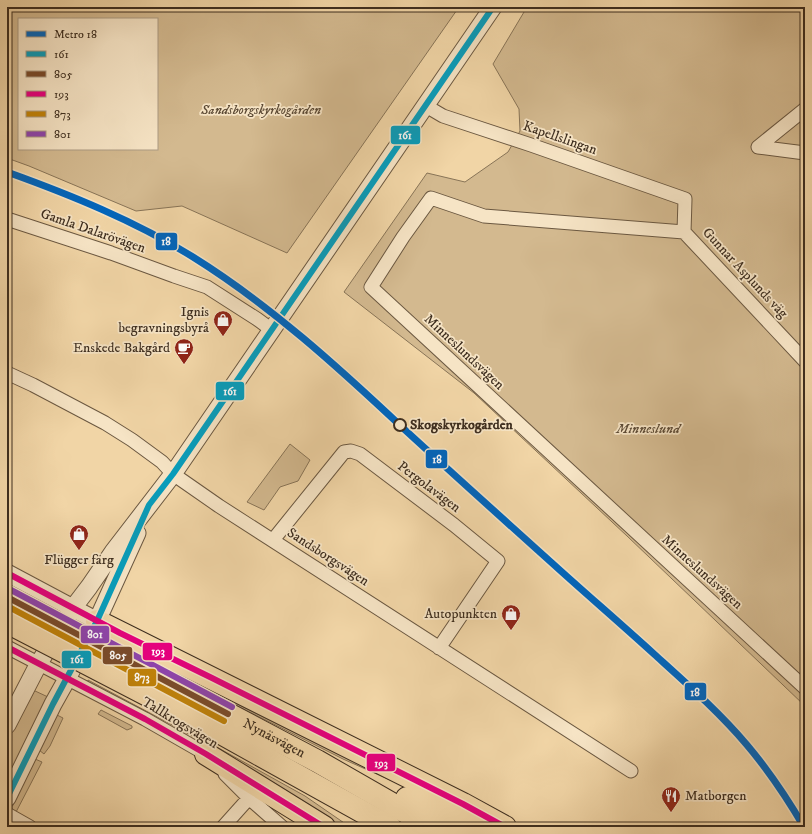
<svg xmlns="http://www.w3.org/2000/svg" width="812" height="834" font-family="'IM FELL DW Pica',serif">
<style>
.green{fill:#d3b98f;stroke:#887457;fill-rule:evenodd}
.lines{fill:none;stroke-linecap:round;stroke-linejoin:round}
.minor-casing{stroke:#6b5841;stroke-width:15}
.tertiary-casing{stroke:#6b5841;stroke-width:19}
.trunk-casing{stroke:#3e2e1f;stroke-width:24}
.minor{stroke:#f6e4c5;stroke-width:13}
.tertiary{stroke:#f6e4c5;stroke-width:17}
.trunk{stroke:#f1d5a6;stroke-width:22}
.trunk-bridge-casing{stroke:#3e2e1f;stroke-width:24;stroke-linecap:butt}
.trunk-bridge{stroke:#f1d5a6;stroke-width:22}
.bus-1-casing{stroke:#f6e4c5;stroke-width:9}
.bus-2-casing{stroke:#f6e4c5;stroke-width:9}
.bus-3-casing{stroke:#f6e4c5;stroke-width:9}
.bus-4-casing{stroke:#f6e4c5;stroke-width:9}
.bus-5-casing{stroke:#f6e4c5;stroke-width:9}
.bus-1{stroke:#069dbc;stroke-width:6}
.bus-2{stroke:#7a4b2a;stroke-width:6}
.bus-3{stroke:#e5007d;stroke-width:6}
.bus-4{stroke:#c08209;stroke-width:6}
.bus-5{stroke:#8e44ad;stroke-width:6}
.metro-1-casing{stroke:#f6e4c5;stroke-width:10}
.metro-1{stroke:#0065bd;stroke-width:7}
.stop-dot{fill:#f6e4c5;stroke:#3e2e1f;stroke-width:2}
.labels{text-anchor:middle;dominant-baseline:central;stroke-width:3.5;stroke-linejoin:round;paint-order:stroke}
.park-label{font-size:14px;font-style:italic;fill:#5c4a35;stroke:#f6e4c5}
.street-label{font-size:14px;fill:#3e2e1f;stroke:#f6e4c5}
.poi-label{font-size:14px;fill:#3e2e1f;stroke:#f6e4c5;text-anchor:end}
.stop-label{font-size:14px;font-weight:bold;fill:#3e2e1f;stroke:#f6e4c5;text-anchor:start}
.line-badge{stroke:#f6e4c5;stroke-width:1.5}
.badge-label{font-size:11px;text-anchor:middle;font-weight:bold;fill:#fff}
</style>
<rect width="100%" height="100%" fill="#f1d5a6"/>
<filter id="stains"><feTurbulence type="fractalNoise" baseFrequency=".005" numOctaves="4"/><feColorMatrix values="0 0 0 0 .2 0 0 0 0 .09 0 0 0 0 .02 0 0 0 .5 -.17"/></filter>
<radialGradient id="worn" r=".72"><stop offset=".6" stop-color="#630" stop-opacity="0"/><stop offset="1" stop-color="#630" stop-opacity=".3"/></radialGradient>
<path class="green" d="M7,7H459L287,253L182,206L136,211L29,166L7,158ZM19,19H157V149H19Z
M527,7H805V706L627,536L474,393L344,292L427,173L465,182L508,152L520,131L519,109L493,64Z
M290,444L310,460L298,481L280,487L264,510L247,502Z
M88,680L204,742L202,745L87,683Z
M33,690L48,697L7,782V738Z
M235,697L426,796L343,759L232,703Z
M101,710L132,726V728L127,730L98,714Z
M55,714L63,718L50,746L44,754L39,750Z
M213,745L305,796L350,827H337L211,751Z
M35,759L42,762L15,814L12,811V807Z"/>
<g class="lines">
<defs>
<path id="minor" d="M426,106L443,116L531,145L685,199L684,232L805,361
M758,147L805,109
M758,147L805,153
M7,219L111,253L174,276L207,287L257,319L272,330
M684,232L484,216L431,198L403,237L371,287L805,688
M7,373L33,385L105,423L132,440L162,462L173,474L219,506L631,771
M273,540L344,452L351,451L360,454L454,525L498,561L439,648
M7,647L145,719L206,754L211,760
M225,774L249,798L282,827
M7,814L30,827
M223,827L249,798"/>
<path id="tertiary" d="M7,573L97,621
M7,725L39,663L73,608L89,587L113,552L173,474L493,7
M7,798L53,704L67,679L97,621L137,533"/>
<g id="trunk">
<path d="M97,621L463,804L505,827"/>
<path id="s1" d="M228,714L317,761L432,827"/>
<path d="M219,732L390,827"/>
<path d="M206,754L324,827"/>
<path d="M407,798L469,827"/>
</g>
</defs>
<use href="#minor" class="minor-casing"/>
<use href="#tertiary" class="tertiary-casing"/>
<use href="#trunk" class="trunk-casing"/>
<use href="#minor" class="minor"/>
<use href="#tertiary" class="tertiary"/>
<use href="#trunk" class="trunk"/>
<defs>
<path id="trunk-bridge" d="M7,597L228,714
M7,622L219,732"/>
</defs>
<use href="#trunk-bridge" class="trunk-bridge-casing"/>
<use href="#trunk-bridge" class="trunk-bridge"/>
<defs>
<path id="bus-1" d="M7,798L53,704L97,621L149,505L173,474L493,7"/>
<path id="bus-2" d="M7,597L228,714"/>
<path id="bus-3" d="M7,573L120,633L212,678L463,804L505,827
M7,647L145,719L206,754L324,827"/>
<path id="bus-4" d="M7,606L224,721"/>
<path id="bus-5" d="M11,590L232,707"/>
</defs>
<use href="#bus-1" class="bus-1-casing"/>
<use href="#bus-2" class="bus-2-casing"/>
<use href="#bus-3" class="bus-3-casing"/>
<use href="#bus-4" class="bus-4-casing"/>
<use href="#bus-5" class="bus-5-casing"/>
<use href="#bus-1" class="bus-1"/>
<use href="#bus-2" class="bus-2"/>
<use href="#bus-3" class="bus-3"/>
<use href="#bus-4" class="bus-4"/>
<use href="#bus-5" class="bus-5"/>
<defs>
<path id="metro-1" d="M7,172C71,195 135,221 193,257C270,305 338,367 404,429C453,474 502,518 552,563C585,593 620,623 654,654C686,683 719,712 747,745C769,771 787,798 804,827"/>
</defs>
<use href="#metro-1" class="metro-1-casing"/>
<use href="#metro-1" class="metro-1"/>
</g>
<defs>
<symbol id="shop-pin" viewBox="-11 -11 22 30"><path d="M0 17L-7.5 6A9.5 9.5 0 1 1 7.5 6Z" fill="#8f2418" stroke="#f6e4c5"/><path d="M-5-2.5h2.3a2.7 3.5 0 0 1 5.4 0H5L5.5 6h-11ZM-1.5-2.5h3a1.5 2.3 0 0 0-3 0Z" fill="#fff"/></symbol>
<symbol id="cafe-pin" viewBox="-11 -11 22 30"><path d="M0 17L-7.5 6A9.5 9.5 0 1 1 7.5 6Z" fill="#8f2418" stroke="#f6e4c5"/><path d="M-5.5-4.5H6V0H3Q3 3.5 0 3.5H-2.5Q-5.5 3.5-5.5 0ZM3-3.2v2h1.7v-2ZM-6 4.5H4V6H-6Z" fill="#fff"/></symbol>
<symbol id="restaurant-pin" viewBox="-11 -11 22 30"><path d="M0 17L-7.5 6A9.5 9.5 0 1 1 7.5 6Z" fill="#8f2418" stroke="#f6e4c5"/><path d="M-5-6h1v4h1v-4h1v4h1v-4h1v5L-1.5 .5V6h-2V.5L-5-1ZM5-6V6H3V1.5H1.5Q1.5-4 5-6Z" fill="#fff"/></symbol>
</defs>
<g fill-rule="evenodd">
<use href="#shop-pin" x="212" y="309" width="22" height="30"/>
<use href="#cafe-pin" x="173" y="337" width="22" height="30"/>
<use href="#shop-pin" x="68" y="523" width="22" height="30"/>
<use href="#shop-pin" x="500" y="603" width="22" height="30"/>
<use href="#restaurant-pin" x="660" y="785" width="22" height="30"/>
</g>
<circle class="stop-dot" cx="400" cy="425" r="6"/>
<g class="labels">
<g class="park-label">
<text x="261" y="110">Sandsborgskyrkogården</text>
<text x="648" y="429">Minneslund</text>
</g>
<g class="street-label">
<text transform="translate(560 138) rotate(19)">Kapellslingan</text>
<text transform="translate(93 231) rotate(19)">Gamla Dalarövägen</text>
<text transform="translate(745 273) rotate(47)">Gunnar Asplunds väg</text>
<text transform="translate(464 352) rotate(43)">Minneslundsvägen</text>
<text transform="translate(429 487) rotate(37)">Pergolavägen</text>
<text transform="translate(328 557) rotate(33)">Sandsborgsvägen</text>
<text transform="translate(702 572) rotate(42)">Minneslundsvägen</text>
<text transform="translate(180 723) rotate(31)">Tallkrogsvägen</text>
<text stroke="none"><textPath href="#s1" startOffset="52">Nynäsvägen</textPath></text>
</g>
<g class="poi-label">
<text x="209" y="312">Ignis<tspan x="209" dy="16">begravningsbyrå</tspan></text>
<text x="170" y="348">Enskede Bakgård</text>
<text x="79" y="560" text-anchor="middle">Flügger färg</text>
<text x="497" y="614">Autopunkten</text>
<text x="685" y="796" text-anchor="start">Matborgen</text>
</g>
<g class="stop-label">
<text x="410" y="425">Skogskyrkogården</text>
</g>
</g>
<g class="line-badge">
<rect x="390" y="125" width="31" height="20" rx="4" fill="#069dbc"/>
<rect x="155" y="232" width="23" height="19" rx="4" fill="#0065bd"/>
<rect x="215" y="381" width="30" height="20" rx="4" fill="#069dbc"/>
<rect x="425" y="449" width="23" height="20" rx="4" fill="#0065bd"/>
<rect x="80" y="625" width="30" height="19" rx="4" fill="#8e44ad"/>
<rect x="142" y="642" width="31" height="19" rx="4" fill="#e5007d"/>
<rect x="102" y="646" width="31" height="19" rx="4" fill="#7a4b2a"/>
<rect x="61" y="650" width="31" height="19" rx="4" fill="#069dbc"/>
<rect x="127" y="668" width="30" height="19" rx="4" fill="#c08209"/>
<rect x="684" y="682" width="23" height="19" rx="4" fill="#0065bd"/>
<rect x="366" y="753" width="30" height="19" rx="4" fill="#e5007d"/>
</g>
<g class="badge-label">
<text x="405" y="139">161</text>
<text x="166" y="245">18</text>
<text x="230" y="395">161</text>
<text x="437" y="463">18</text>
<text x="95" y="638">801</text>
<text x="158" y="655">193</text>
<text x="118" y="659">805</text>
<text x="77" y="663">161</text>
<text x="142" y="681">873</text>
<text x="695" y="696">18</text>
<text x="381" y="767">193</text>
</g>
<rect width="812" height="834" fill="none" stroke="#f1d5a6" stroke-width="24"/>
<rect x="8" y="8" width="796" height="818" fill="none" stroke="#3e2e1f" stroke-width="2"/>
<rect x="12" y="12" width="788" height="810" fill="none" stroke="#3e2e1f"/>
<rect x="18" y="18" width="140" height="132" fill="#f6e4c5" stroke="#ac9b83"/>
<rect x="26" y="31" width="20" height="6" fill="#0065bd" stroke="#ac9b83"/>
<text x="54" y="38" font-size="12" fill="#3e2e1f">Metro 18</text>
<rect x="26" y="51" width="20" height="6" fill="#069dbc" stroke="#ac9b83"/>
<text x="54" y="58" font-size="12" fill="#3e2e1f">161</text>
<rect x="26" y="71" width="20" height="6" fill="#7a4b2a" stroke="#ac9b83"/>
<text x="54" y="78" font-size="12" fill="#3e2e1f">805</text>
<rect x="26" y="91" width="20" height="6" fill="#e5007d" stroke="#ac9b83"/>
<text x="54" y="98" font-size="12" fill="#3e2e1f">193</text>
<rect x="26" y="111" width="20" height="6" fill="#c08209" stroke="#ac9b83"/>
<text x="54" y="118" font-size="12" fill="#3e2e1f">873</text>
<rect x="26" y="131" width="20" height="6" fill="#8e44ad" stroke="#ac9b83"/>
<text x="54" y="138" font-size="12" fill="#3e2e1f">801</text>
<rect width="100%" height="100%" filter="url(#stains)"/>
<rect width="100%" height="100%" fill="url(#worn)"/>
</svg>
